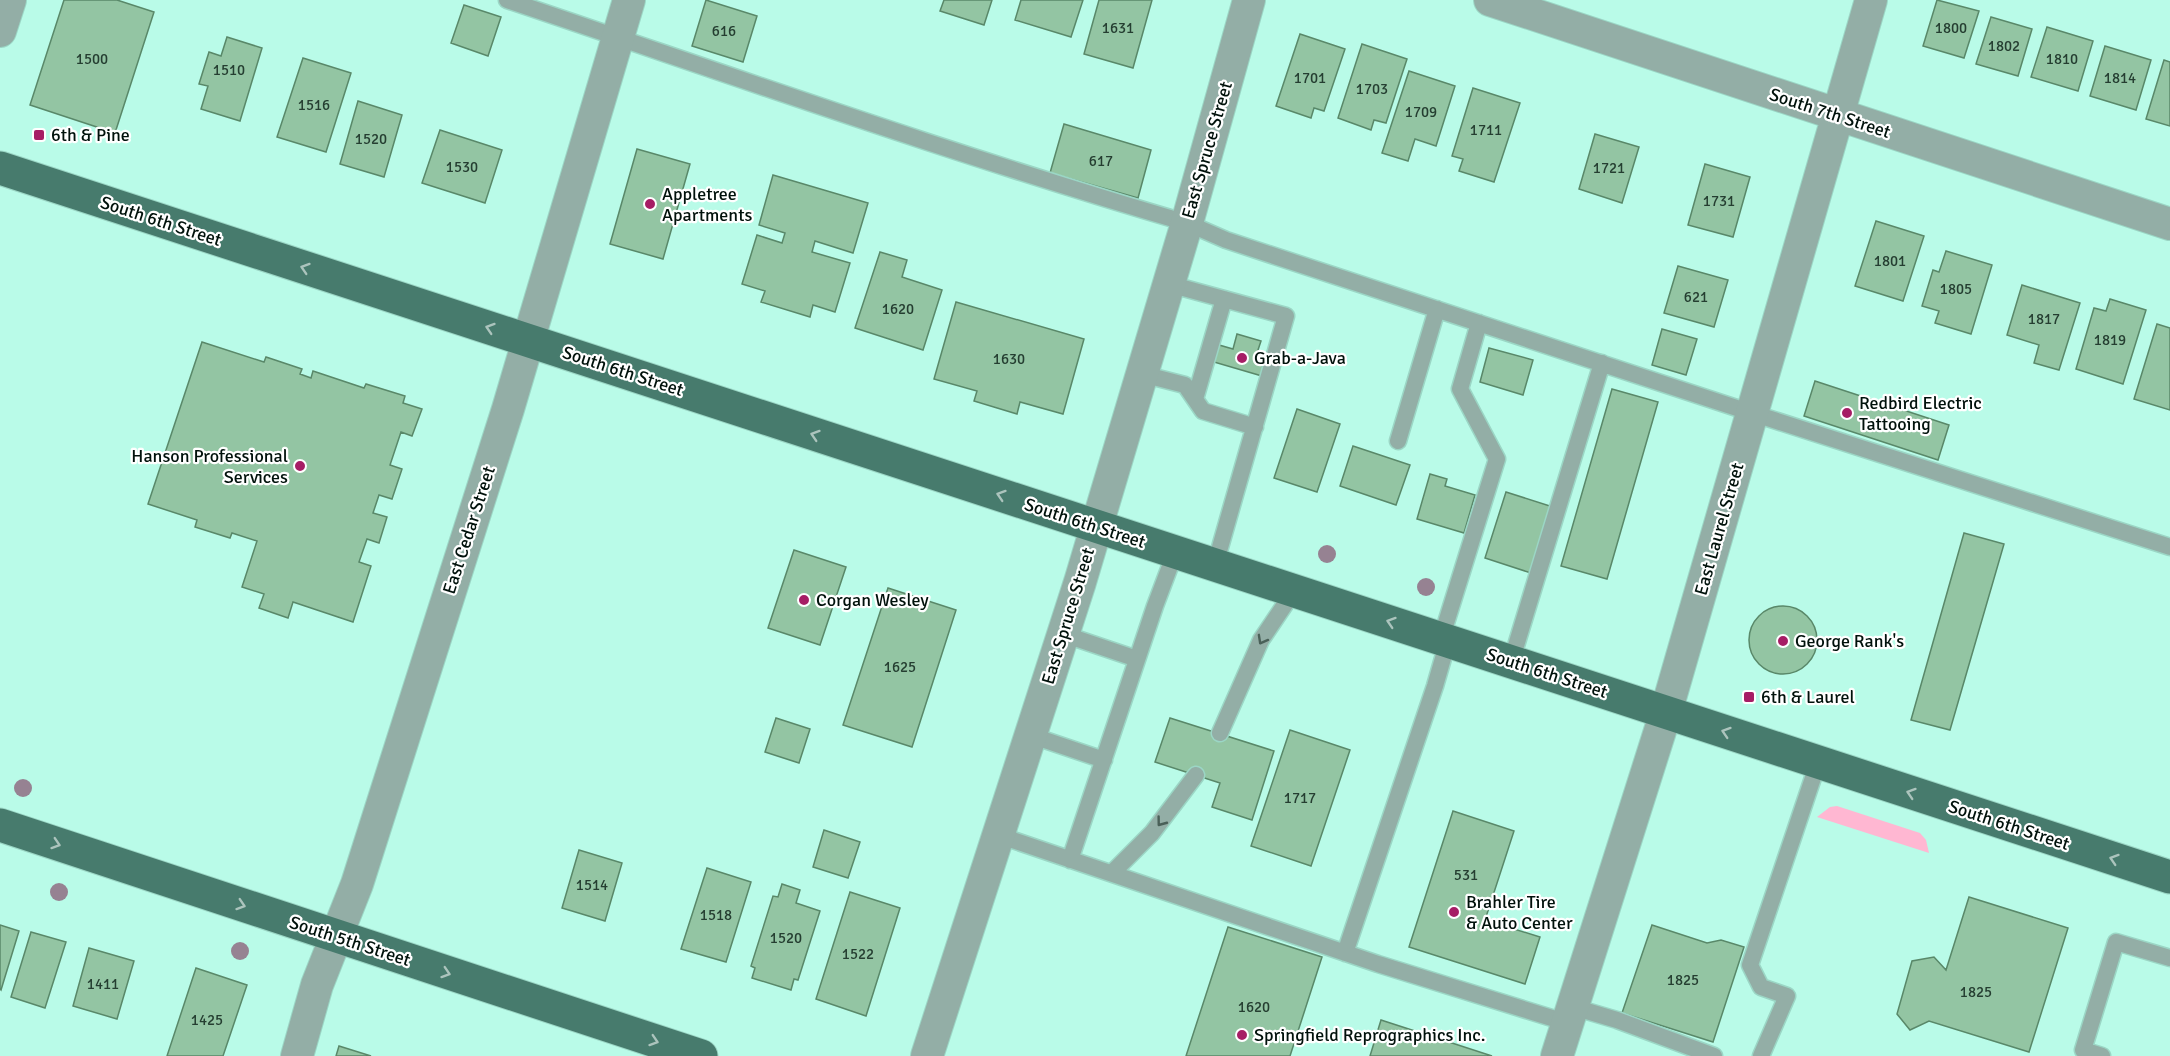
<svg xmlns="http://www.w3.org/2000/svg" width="2170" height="1056" font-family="Signika,sans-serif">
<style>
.green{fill:#ffb7d2}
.building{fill:#93c5a3;stroke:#598869;stroke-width:1.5}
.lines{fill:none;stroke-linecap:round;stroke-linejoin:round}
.lane-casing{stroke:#9bd6c5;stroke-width:19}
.street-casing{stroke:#9bd6c5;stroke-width:34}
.primary-casing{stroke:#9bd6c5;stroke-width:35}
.lane{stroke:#93aea6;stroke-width:16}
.street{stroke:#93aea6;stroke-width:32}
.primary{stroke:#477b6d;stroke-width:33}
.tree{fill:#968292}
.oneway{stroke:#acc4bd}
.oneway2{stroke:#4a6058}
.poi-dot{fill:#a61d65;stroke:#fff;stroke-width:2}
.labels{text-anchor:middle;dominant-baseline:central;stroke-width:4.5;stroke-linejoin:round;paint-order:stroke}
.number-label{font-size:15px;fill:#253e31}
.street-label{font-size:18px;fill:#00110b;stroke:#fff}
.poi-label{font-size:18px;fill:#00110b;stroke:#fff;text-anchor:start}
</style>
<rect width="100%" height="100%" fill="#b9fbe8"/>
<path class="green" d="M1837,806L1920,833L1926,840L1929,853L1817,817L1830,807Z"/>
<path class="building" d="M64,0H117L154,12L115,133L30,105Z
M706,0L757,16L743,62L692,46Z
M944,0H992L984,25L940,11Z
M1021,0H1083L1071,37L1015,20Z
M1099,0H1152L1133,68L1084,54Z
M1937,0L1979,11L1964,58L1923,46Z
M464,5L501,17L488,56L451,43Z
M1991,17L2032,29L2018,76L1976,64Z
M2047,27L2093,41L2078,91L2031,77Z
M1300,34L1345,49L1324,111L1314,108L1311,118L1276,106Z
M227,37L262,48L240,121L201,109L208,86L199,84L209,52L221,56Z
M1362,44L1407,59L1386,123L1374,120L1371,130L1338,118Z
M2105,46L2151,60L2136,110L2090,96Z
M303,58L351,73L326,152L277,137Z
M2164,60L2170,62V126L2146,119Z
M1409,71L1455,86L1436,146L1415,139L1408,161L1382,153Z
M1473,88L1520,103L1494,182L1459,171L1463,159L1452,156Z
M358,101L402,115L384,177L340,164Z
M1064,124L1151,150L1138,198L1050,173Z
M440,130L502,150L485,203L422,183Z
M1595,134L1639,147L1622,203L1579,189Z
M637,149L690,164L663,259L610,244Z
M1705,164L1750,177L1733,237L1688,225Z
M773,175L868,203L853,253L815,241L812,252L850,263L835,312L813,305L810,317L761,302L765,291L742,284L757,235L782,243L785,233L759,225Z
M1876,221L1924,236L1903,301L1855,286Z
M1946,251L1992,265L1971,334L1935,323L1939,311L1922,306L1933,270L1939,272Z
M880,252L907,260L902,277L942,290L923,350L855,328Z
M1678,266L1728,280L1714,327L1664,313Z
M2022,285L2080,303L2059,370L2034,363L2039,345L2007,335Z
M2110,299L2146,310L2123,384L2076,369L2094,308L2106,311Z
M956,302L1084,339L1063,414L1020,402L1017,414L974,401L977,391L934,379Z
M2157,324L2170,328V410L2134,399Z
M1662,329L1697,339L1686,375L1652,365Z
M1237,334L1261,341L1256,356L1267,359L1262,376L1214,362L1219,345L1233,349Z
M202,342L264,362L266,357L302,369L300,374L311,378L313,371L364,388L366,384L405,396L403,403L422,409L412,436L401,432L390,465L402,469L392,499L379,495L373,513L387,517L379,543L367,539L359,562L371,566L353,622L293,602L288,618L259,608L264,594L242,587L257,541L232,533L230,538L195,527L197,520L148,504Z
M1489,348L1533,360L1523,395L1480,382Z
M1815,381L1949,425L1938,460L1804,416Z
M1612,389L1658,402L1607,579L1561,566Z
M1297,409L1340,424L1317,492L1274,478Z
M1353,446L1410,465L1396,505L1340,486Z
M1430,474L1447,479L1445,486L1475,495L1464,533L1417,519Z
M1506,492L1553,507L1531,573L1485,558Z
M1964,533L2004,544L1950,730L1911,720Z
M794,550L846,567L820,645L768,628Z
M888,588L956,610L912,747L843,725Z
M1749 640a34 34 0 1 1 68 0a34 34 0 1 1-68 0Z
M776,718L810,729L799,763L765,752Z
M1170,718L1274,751L1252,820L1212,807L1220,783L1155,762Z
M1290,730L1350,750L1311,866L1251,846Z
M1453,811L1514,831L1485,920L1540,937L1525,984L1409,947Z
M824,830L860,842L848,878L813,867Z
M579,850L622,863L605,921L562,908Z
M707,868L751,882L726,962L681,949Z
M782,884L800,890L796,903L820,911L798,980L794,979L791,990L752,978L755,968L751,966L773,896L778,897Z
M850,892L900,908L866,1016L816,999Z
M1969,897L2068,928L2029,1052L1929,1021L1910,1030L1897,1014L1912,961L1934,957L1946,970Z
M0,925L19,931L1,990L0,989Z
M1652,925L1707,943L1721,940L1744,947L1713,1042L1622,1013Z
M1228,927L1322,957L1290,1056H1186Z
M31,932L66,942L45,1008L11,997Z
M89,948L134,961L117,1019L73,1006Z
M196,968L247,985L223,1056H167Z
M1381,1020L1492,1056H1370Z
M339,1046L371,1056H336Z"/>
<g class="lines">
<defs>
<path id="lane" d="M507,0C733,76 958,156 1187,223L1226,240L1752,413L2170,547
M1169,284L1286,316L1215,565
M1142,374L1185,385L1203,411L1255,427
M1195,399L1224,299
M1398,441L1437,309
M1063,634L1137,659
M1441,639L1497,459L1460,389L1479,323
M1511,662L1602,363
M1220,733L1261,640L1294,591
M1030,735L1104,760
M998,835L1378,964L1568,1023
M1070,860L1155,606L1175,553
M1112,873L1152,833L1196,775
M1345,953L1435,686L1448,641
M1573,1007L1617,1020L1714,1056
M1761,1056L1787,996L1761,987L1750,965L1818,763
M2102,1056L2083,1050L2116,942L2170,958"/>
<path id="street" d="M1490,0L2170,224
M0,31L10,0
M297,1056L317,985L357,884L508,409L629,0
M927,1056L1080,582L1187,223L1249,0
M1557,1056L1666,712L1871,0"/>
<path id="primary" d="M0,168L2170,877
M0,825L701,1056"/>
</defs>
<use href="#lane" class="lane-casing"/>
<use href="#street" class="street-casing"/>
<use href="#primary" class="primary-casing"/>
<use href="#lane" class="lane"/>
<use href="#street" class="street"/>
<use href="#primary" class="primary"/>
</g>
<g class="tree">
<circle cx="1327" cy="554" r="9"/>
<circle cx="1426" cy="587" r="9"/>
<circle cx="23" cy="788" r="9"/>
<circle cx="59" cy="892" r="9"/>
<circle cx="240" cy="951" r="9"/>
</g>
<defs><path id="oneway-chevron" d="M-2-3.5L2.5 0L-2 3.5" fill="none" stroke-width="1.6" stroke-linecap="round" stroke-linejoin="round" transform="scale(1.5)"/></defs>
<g class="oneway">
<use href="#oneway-chevron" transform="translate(305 268) rotate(-162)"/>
<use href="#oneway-chevron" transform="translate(490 328) rotate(-162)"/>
<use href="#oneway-chevron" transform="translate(815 435) rotate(-162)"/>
<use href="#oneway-chevron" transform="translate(1001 495) rotate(-162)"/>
<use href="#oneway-chevron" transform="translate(1391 622) rotate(-162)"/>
<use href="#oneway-chevron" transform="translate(1726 732) rotate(-162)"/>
<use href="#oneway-chevron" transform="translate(1911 793) rotate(-162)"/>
<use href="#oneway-chevron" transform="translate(56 844) rotate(18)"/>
<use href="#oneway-chevron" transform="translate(2114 859) rotate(-162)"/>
<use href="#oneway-chevron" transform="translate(241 905) rotate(18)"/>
<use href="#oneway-chevron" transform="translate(446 973) rotate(18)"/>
<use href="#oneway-chevron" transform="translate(654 1041) rotate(18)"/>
</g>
<g class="oneway2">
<use href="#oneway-chevron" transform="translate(1262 640) rotate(119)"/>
<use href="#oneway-chevron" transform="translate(1161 822) rotate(127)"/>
</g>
<g class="poi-dot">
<rect x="33" y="129" width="12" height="12" rx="3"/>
<circle cx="650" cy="204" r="6"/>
<circle cx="1242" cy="358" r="6"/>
<circle cx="1847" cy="413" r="6"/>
<circle cx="300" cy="466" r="6"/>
<circle cx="804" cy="600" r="6"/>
<circle cx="1783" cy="641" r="6"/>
<rect x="1743" y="691" width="12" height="12" rx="3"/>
<circle cx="1454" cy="912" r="6"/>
<circle cx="1242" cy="1035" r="6"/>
</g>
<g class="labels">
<g class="number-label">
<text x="1118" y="28">1631</text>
<text x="1951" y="28">1800</text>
<text x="724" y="31">616</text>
<text x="2004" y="46">1802</text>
<text x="92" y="59">1500</text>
<text x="2062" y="59">1810</text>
<text x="229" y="70">1510</text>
<text x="1310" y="78">1701</text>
<text x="2120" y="78">1814</text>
<text x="1372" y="89">1703</text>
<text x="314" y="105">1516</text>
<text x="1421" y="112">1709</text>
<text x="1486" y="130">1711</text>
<text x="371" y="139">1520</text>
<text x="1101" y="161">617</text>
<text x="462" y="167">1530</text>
<text x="1609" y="168">1721</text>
<text x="1719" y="201">1731</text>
<text x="1890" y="261">1801</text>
<text x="1956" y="289">1805</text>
<text x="1696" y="297">621</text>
<text x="898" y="309">1620</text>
<text x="2044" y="319">1817</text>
<text x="2110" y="340">1819</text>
<text x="1009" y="359">1630</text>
<text x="900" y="667">1625</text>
<text x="1300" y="798">1717</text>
<text x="1466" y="875">531</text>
<text x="592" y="885">1514</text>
<text x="716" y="915">1518</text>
<text x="786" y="938">1520</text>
<text x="858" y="954">1522</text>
<text x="1683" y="980">1825</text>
<text x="103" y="984">1411</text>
<text x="1976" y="992">1825</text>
<text x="1254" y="1007">1620</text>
<text x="207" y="1020">1425</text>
</g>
<g class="street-label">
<text transform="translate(1830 113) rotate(18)">South 7th Street</text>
<text transform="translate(1207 150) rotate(-74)">East Spruce Street</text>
<text transform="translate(161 221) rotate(18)">South 6th Street</text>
<text transform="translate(623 371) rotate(18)">South 6th Street</text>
<text transform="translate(1085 523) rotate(18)">South 6th Street</text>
<text transform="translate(1719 529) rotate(-74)">East Laurel Street</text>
<text transform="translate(469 530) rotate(-72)">East Cedar Street</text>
<text transform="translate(1068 616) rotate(-73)">East Spruce Street</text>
<text transform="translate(1547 673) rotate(18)">South 6th Street</text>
<text transform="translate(2009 825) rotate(18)">South 6th Street</text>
<text transform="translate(350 941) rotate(18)">South 5th Street</text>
</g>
<g class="poi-label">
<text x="51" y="135">6th &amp; Pine</text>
<text x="662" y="194">Appletree<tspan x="662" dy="21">Apartments</tspan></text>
<text x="1254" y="358">Grab-a-Java</text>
<text x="1859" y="403">Redbird Electric<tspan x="1859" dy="21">Tattooing</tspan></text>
<text x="288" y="456" text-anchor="end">Hanson Professional<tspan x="288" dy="21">Services</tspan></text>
<text x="816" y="600">Corgan Wesley</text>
<text x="1795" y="641">George Rank's</text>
<text x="1761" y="697">6th &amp; Laurel</text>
<text x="1466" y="902">Brahler Tire<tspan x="1466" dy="21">&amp; Auto Center</tspan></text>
<text x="1254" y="1035">Springfield Reprographics Inc.</text>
</g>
</g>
</svg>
